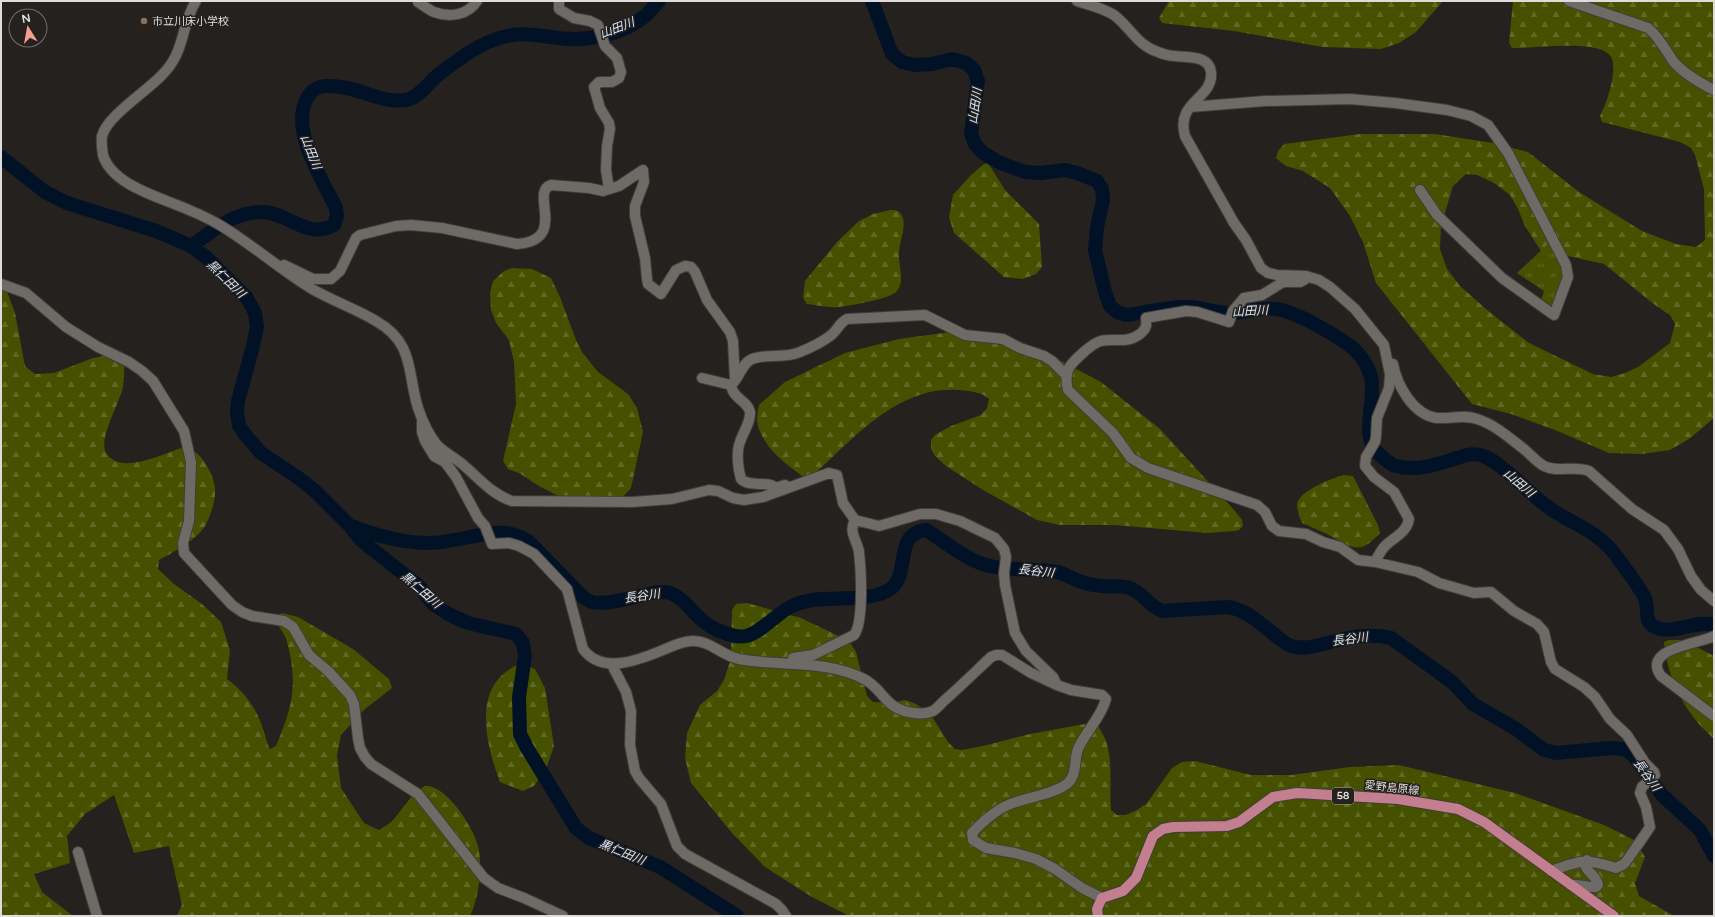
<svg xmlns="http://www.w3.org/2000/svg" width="1715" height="917" font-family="'Varela Round','Noto Sans JP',sans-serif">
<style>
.forest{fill:url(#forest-firs);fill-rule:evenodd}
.park{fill:url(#park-tufts)}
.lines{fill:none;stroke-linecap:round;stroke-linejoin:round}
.river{stroke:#021226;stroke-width:14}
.minor-casing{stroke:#403d3b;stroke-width:12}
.major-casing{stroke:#403d3b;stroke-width:12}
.minor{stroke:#6e6a66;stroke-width:10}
.major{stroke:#c37e8f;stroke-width:10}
.education-dot{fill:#8d6e63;stroke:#24211e;stroke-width:1.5}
.labels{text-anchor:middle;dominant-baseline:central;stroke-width:3;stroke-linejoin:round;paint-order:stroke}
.shield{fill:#24211e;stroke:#a7a5a2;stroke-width:1}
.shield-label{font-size:10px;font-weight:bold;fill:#dfdddb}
.poi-label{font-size:11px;fill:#dfdddb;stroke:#24211e;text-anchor:start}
.street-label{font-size:11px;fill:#dfdddb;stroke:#24211e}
.water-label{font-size:12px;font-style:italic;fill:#d6e5f8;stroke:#24211e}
</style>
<defs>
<pattern id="forest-firs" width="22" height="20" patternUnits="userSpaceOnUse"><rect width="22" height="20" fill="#465100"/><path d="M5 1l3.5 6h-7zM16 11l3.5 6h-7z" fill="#606a25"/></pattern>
<pattern id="park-tufts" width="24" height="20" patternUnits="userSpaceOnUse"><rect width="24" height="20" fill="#465100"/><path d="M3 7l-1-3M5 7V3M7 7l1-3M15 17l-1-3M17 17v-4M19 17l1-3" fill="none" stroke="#606a25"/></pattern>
</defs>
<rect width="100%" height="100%" fill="#24211e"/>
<path class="forest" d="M1169,1H1443L1416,32L1399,43L1381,49L1323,47L1234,31L1162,23L1159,18Z
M1513,1H1714V418L1689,439L1670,450L1642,454L1609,453L1555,430L1511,414L1472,404L1376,283L1363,242L1350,216L1330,188L1303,171L1286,166L1276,158L1278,151L1284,144L1360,134H1435L1493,143L1528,152L1579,192L1642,231L1676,244L1696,247L1705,240L1704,189L1695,155L1691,148L1680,142L1602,122L1600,116C1606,104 1609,94 1612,81C1613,74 1615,64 1611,57C1601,38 1531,49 1512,48L1509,43ZM1466,174L1477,175L1494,183L1510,195L1518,209L1525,226L1541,251L1550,255L1568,256L1604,264L1655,305L1670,315L1675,324L1670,343L1638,367L1625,373L1611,377L1593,374L1529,343L1487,310L1460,286L1447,269L1440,249L1441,226L1453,186Z
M988,163L1005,190L1039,224L1042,267L1036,274L1023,279L1004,277L954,233L949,217L953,195L971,175L984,164Z
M890,210C894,210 899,210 901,214C908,224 899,242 899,253C898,265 906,282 896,292C889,299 849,306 838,307C828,308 817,305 807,304L803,298L805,281L837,242L859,221L873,214Z
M512,268L532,269L551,278L560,297L576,340L582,352L598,372L628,394L637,408L643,432L631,488L621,499L568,501L539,486L519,473L508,469L503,461L516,404L514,362L509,340L496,323L491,310L490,293L493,281L504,271Z
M1,285L6,289L15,313L25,366L35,374L54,373L93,358L114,354L125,362C124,370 124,379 123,387C120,402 98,439 106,453C119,474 156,457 173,451C176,450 182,447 185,448C200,448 215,476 215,489C216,500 211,514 206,524C200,538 172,553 159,560L158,569L174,584L202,604L221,622L230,650L227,679C244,691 257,709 263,729C266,736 266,742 270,749L276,746C293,706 298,684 287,642C285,631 277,629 277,617L282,613L298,617L353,649L389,679L392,688L365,709L341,735L337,755L341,788L364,823L379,830C383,827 388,825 392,821C400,814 416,785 428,786C438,787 449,798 455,805C464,816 477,837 479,850C482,871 479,897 470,916H177L182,905L169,846L134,853L114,795L85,814L67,836L70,863L34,874L42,892L73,916H1Z
M951,332H990L1044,352L1101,382L1160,429L1235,511L1242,520L1243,526L1239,530L1234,531L1207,533L1115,525H1060L1037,520L983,490L946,466L935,456L931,449V440L935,435L951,426L981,415L987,408L989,399C980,391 969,391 958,390C895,386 851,442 808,480C788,466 761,447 757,421C757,416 758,410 759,405L785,382L845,353L899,339Z
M1344,475L1353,476L1378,525L1380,533C1362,553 1355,550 1334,538C1324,532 1313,528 1302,523C1300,518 1297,511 1297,505C1298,491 1332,478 1344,475Z
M747,603L801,618L849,641L856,652L867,696L873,702L891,703L905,700L916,704L931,715L948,742L955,749L962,750L983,746L1030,734L1090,723L1099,727C1101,732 1106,738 1107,744C1113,765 1109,788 1111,810L1117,815H1126L1137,810L1147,803L1172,768L1182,762L1195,761L1251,775H1291L1350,767L1399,765L1515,793L1604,825L1634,840L1645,857L1635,883L1639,896L1674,916H849L812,897L765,867L732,833L691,783L685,758L687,733L700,705L717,691L724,680L731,658L732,610L736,604Z
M1669,640H1683L1714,656V739C1706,731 1697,723 1691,714C1676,693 1666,668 1664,642Z
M522,664L535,669L545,688L554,746L546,769L534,786L523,791L500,782C488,750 473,696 506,672C511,668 516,665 522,664Z"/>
<path class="park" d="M1550,242L1566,271L1552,310L1540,303L1544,291L1517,273Z"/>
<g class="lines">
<path class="river" d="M872,1L892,54L902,62L914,65L932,64L952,59L966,63L974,70L978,81L971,133L975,144L982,152L998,162L1025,172L1041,173L1065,170L1077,173L1097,181L1102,189L1103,200L1097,227L1095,250L1105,292L1110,306L1117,312L1126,315C1144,313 1169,306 1188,307C1203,307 1218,314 1234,313C1248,312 1261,307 1276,309C1297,312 1332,333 1349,345C1359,352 1368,365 1371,377C1377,401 1358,437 1380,455C1385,459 1391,465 1396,466C1416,472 1438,464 1457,458C1465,455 1475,452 1483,456C1501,462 1528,492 1544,504C1569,524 1593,527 1614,553C1622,564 1639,586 1645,598C1649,607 1644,621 1653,626C1672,637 1695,619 1714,625
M1,157L45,192L67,203L156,231L191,246L206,257L247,298L255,313L257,327L253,346L238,401L237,412L239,426L247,437L261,453L300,479L316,492L349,525L362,541L419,586L433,604L448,614L468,623L516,634L523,643L525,656L519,697L520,734L527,748L576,828L589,838L660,867L737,916
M191,246C213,231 233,212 262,212C287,212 308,240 334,225L337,216L336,208C321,177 290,130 307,98C315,84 327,85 341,87C364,90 382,103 406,100C419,98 429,82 439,74C459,59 482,41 507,36C524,32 542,36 558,38C587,42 622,35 645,16C650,12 654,6 659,1
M349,525C374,535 402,543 429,543C453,543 484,531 505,533C513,534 521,537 528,541L582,596C585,598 588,601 592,602C606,605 626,599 640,596C649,594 660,590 670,593C684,598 691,611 702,620C710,628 734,639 746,636C762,632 777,613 792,606C821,592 858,605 887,591C913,578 891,534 926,530C944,541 969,562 990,566C1012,571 1035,568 1057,572C1067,574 1075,581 1085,583C1091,585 1097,586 1103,586C1112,587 1121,585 1130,588C1143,593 1149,606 1162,611L1227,607C1246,609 1261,624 1276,636C1280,639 1286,644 1291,646C1307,651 1324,643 1339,640C1356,636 1375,634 1391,638L1452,682L1473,704L1516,729L1544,750L1556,753L1611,748L1625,749L1634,756L1662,795L1700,830L1714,856"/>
<defs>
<path id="minor" d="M196,1C180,27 186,51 162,75C147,91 107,116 102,136C101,143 102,149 103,155C112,186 163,198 189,210C201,215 212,220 223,227C254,246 281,270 312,289C333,301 356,309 376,321C415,343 407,373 418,408C422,420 429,435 437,445C444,452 453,457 461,463C478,477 491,494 512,501L632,502L672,499L709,490L718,491L733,498L744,500L763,497L829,473L837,475L843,503L855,520L879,526L920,514H936L960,521L995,538L1004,549L1006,557L1004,573L1005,585L1015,633L1026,651L1053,677L1057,685
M559,1V9L574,18L590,21L598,25L605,46L617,58L621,72L619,78L612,82H599L594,87L600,108L609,123L610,129L607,146L606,170L609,189
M1077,1C1089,5 1103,8 1114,15C1130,27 1138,46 1158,52C1163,54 1170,56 1175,56C1188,58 1209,55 1211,72C1214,99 1175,101 1185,136L1234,223L1246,240L1261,268L1268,273L1277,275L1306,276L1319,280L1330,287L1355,309L1384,345L1390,374L1389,388L1377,418L1376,437L1375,442L1366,457L1365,466L1374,477L1394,492L1409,519C1407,532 1395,537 1386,545C1381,550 1378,556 1375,562
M1569,1L1648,28C1659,37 1665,49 1673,61C1683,73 1700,83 1714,90
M418,2C423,5 429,10 434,12C450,18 468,15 477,1
M1190,107L1265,101L1350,99L1395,103L1447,110L1471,116L1488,125L1508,153L1566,265L1568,277L1554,315L1502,278L1437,215L1420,190
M284,265L313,279H331L340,271L356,238L360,235L396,226L411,225L442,228L517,244C569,240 529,192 551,185L589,188L603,191L619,186L643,170L644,182L635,206V216L645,258L647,279L648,284L661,294L676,270L685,266L691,267L695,272L707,300L730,332L733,341L735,380
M1306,276L1304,280L1300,282H1283L1262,295L1244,298L1233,311L1229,322L1197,312L1186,311L1146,318C1147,326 1146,329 1140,334C1127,344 1115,338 1101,341C1094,343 1090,347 1085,351C1070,364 1063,370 1068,390L1113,433L1131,458L1148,468L1257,505L1265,512L1272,526L1279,531L1306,534L1323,542L1340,547L1358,560L1375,562L1418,572L1439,583L1474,593L1491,592L1514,611L1537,624L1544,632L1551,662L1555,669L1584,687L1595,697L1610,719L1627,735L1645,763L1654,772L1655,775L1642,787L1640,793L1646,807L1650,827L1628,859L1624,864L1616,868C1584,858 1582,860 1551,871
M1,284L26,293L66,327L98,347L129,362L142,371L153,381L184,431L191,462L189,521L183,543L184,553L232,605L242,612L252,616L284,621L293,627L309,655L328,671L350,695L354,704L358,738L360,748L365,757L371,764L418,794L484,878L498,888L524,898L563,916
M1393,364C1397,385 1413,415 1437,418C1451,419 1464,414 1477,419C1494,424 1511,439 1525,450C1531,455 1537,462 1544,466C1558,473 1574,465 1589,471L1632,509L1664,530L1678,549L1691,576L1701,590L1714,601
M702,378L731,385C740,378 741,364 752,359C767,353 785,359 800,352C810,348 822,342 830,336C837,331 839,323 847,319L925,315L965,335L1003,339L1020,348L1044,356L1052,361L1066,375
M731,385C733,399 748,401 750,412C751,422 743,432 740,442C736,452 738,469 741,479C750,488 769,480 775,488L785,485
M422,421V432L425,441L434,456L445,462L456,477L478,518L485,526L492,544L509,543L519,546L534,554L567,589L583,649C602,675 639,660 663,650C673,646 682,641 692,641C710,640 722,656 739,659C780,667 825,659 864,679C885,690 884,710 915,713C920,714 928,713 933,711C938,708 942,702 946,699C962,685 976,671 991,657L996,655H1002L1031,673L1057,685L1071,690L1102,695L1106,699C1101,718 1086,731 1078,749C1074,760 1077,775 1068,783C1057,793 1030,797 1016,802C999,807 984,820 972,833L973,840L986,848L1015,853L1036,859L1055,869L1082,888L1102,898
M1714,636C1700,644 1641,648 1661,676L1714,716
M793,658L813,655L854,635C864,623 861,569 859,552C857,540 848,532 855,520
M612,665L626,692L631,711L630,745L635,771L639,778L661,804L677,846L685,854L776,904L782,910L786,916
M78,852L97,916
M1571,885C1580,884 1588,888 1596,887L1598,885C1597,875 1586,873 1585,864L1587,860"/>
<path id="major" d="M1098,916L1097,909L1102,898L1123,891L1136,878L1153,836L1163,829L1173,827L1227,826L1239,822L1273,797L1297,793L1398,799L1458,809L1484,822L1614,916"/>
</defs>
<use href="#minor" class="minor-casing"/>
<use href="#major" class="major-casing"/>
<use href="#minor" class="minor"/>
<use href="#major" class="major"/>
</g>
<circle class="education-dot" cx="144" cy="21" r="4"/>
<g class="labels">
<rect class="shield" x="1332" y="788" width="22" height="16" rx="3"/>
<g class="shield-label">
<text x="1343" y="796">58</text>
</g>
<g class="poi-label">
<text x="152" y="21">市立川床小学校</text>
</g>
<g class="street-label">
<text transform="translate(1392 788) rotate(6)">愛野島原線</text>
</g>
<g class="water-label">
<text transform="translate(617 28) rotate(-21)">山田川</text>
<text transform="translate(975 106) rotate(-82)">山田川</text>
<text transform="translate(311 152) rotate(68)">山田川</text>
<text transform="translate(226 279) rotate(44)">黒仁田川</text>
<text transform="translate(1250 311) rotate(-3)">山田川</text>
<text transform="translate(1519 483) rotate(40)">山田川</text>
<text transform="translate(1036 571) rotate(7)">長谷川</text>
<text transform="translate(421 590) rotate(41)">黒仁田川</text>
<text transform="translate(642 596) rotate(-8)">長谷川</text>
<text transform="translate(1350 639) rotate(-7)">長谷川</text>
<text transform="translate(1647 775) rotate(54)">長谷川</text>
<text transform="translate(622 852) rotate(22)">黒仁田川</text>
</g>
</g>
<rect width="1715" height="917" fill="none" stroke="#dfdddb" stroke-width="4"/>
<g transform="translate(28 28) rotate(349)"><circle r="19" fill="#24211e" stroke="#6f6c6a"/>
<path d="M0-3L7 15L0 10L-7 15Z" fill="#f59d8e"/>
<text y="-6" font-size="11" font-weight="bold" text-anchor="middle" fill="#dfdddb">N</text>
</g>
</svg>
